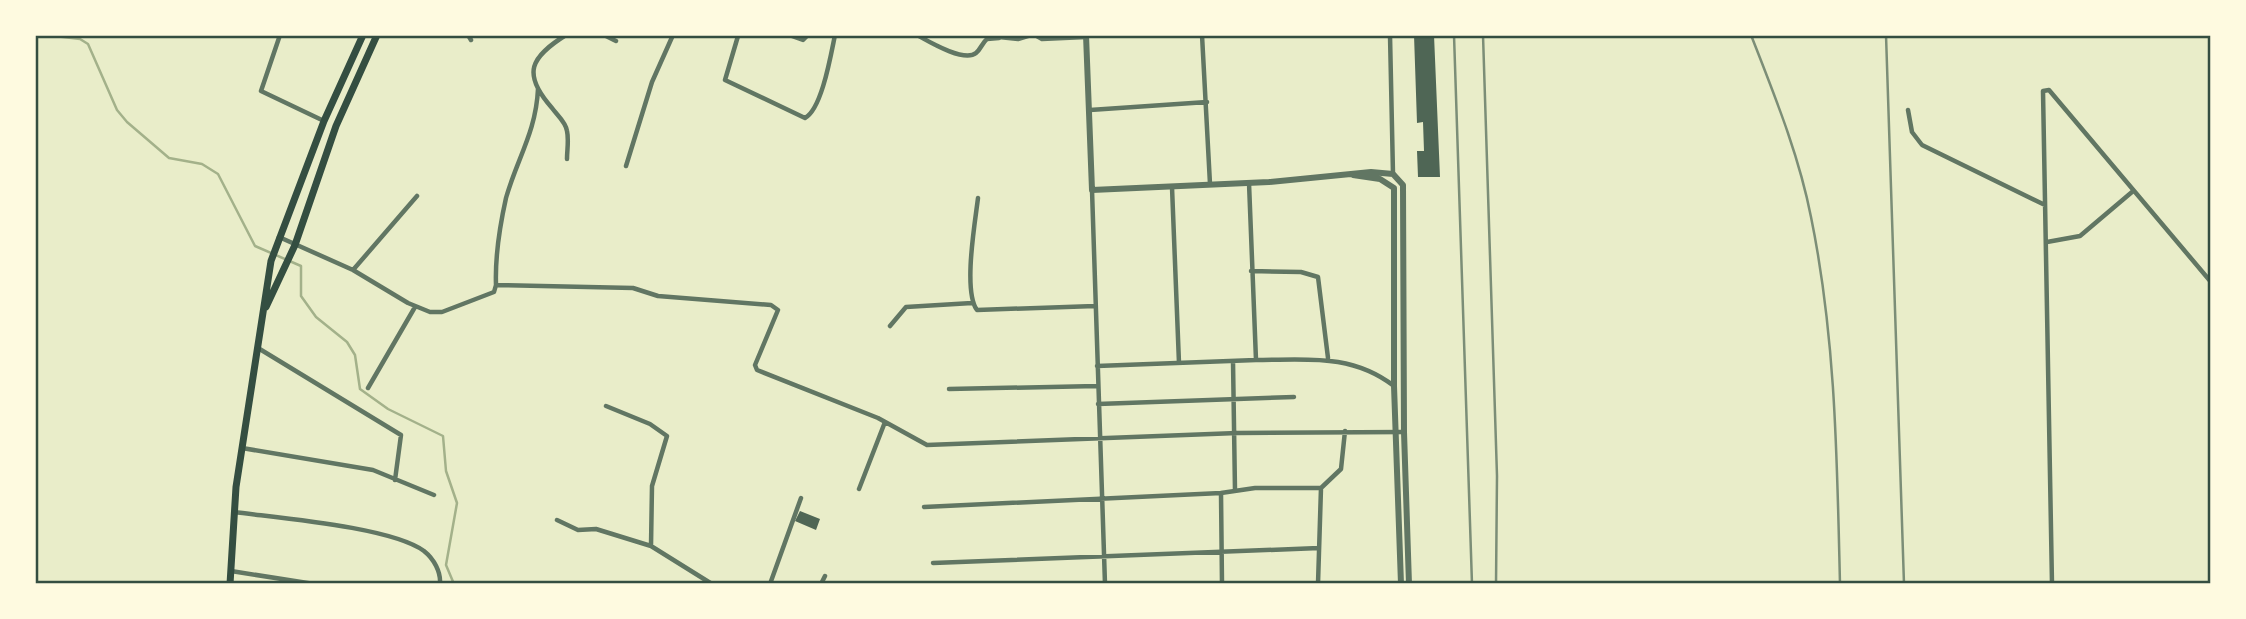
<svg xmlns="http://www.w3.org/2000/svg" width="2246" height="619" font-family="Signika,sans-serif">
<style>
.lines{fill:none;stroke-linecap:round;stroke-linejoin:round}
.stream{stroke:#a3b18a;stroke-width:2.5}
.building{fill:#4f6655}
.minor{stroke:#617663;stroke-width:4.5}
.tertiary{stroke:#617663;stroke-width:6}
.secondary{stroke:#344e41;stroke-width:7}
.rail{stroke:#7c8e77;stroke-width:2.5}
.neatline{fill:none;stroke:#344e41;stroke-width:2.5}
</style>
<rect width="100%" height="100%" fill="#e9edc9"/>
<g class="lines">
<path class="stream" d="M46,35L80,39L88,44L117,110L127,122L169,158L202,164L218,174L255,246L301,266V296L316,317L347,342L355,355L360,389L388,409L443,436L446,471L457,503L446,565L454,584"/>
</g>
<path class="building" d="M1414,35H1434L1440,177H1418L1417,151H1424L1423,122L1417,123Z
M800,511L820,519L816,530L795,521Z"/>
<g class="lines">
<path class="minor" d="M280,35L261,91L324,121
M468,35L471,40
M566,35C531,57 521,73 552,108C557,115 566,122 567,131C569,140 567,150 567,159
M604,35L616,41
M727,35H739
M789,35L803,40L808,35
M917,35C928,41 964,63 976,53C981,49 982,43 987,39L999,38
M1035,35L1042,39L1086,37
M1202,35L1210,184
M1390,35L1393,174
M738,36L725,80L805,118C822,109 831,54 835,35
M999,37L1018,39L1031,35
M1090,110L1207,102
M1908,110L1912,132L1922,145L2045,205
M626,166L652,82L673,35
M1172,187L1179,363
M1092,190L1105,584
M978,198C975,223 963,291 977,310L1095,306
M279,237L353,270L408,303L430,312H442L494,292L496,285L633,288L658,296L771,305L778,310L755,365L757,370L878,418L927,445L1237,433L1404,432
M2047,242L2080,236L2132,192
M353,270L417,196
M1251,271L1301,272L1318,277L1328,358
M496,285C495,257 500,225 506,198C517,159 536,132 538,89
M890,326L906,307L972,303
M258,348L401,435L395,480
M1256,360C1306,360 1351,353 1394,386
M1233,361L1235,491
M1097,366L1256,360L1249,183
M368,388L415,307
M949,389L1097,386
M1098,404L1294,397
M606,406L650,424L667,436L652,486L651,546L712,584
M242,448L373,470L434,495
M1321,488L1341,469L1345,431
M859,489L885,422
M924,507L1221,493
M234,512C279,518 391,527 424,551C434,559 441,572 440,584
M557,520L578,530L596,529L651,546
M933,563L1319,548
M231,571L314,584
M770,584L801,498
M821,584L825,576
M1222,584L1221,493L1255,488H1321L1318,584
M2052,584L2043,91L2049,90L2211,282"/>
<path class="tertiary" d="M1086,35L1092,190L1269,182L1371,172L1393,174L1403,185L1404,432L1409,584
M1353,175L1380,179L1394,188V386L1401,584"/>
<path class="secondary" d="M266,307L295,245L336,126L377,35
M230,584L236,487L271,261L324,121L363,35"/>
<path class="rail" d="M1454,35L1472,584
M1483,35L1497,476L1496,584
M1751,35C1774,94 1799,155 1811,217C1836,339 1837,461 1840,584
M1886,35L1904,584"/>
</g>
<rect width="2246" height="619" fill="none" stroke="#fefae0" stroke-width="74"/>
<rect x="37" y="37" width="2172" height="545" class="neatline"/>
</svg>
